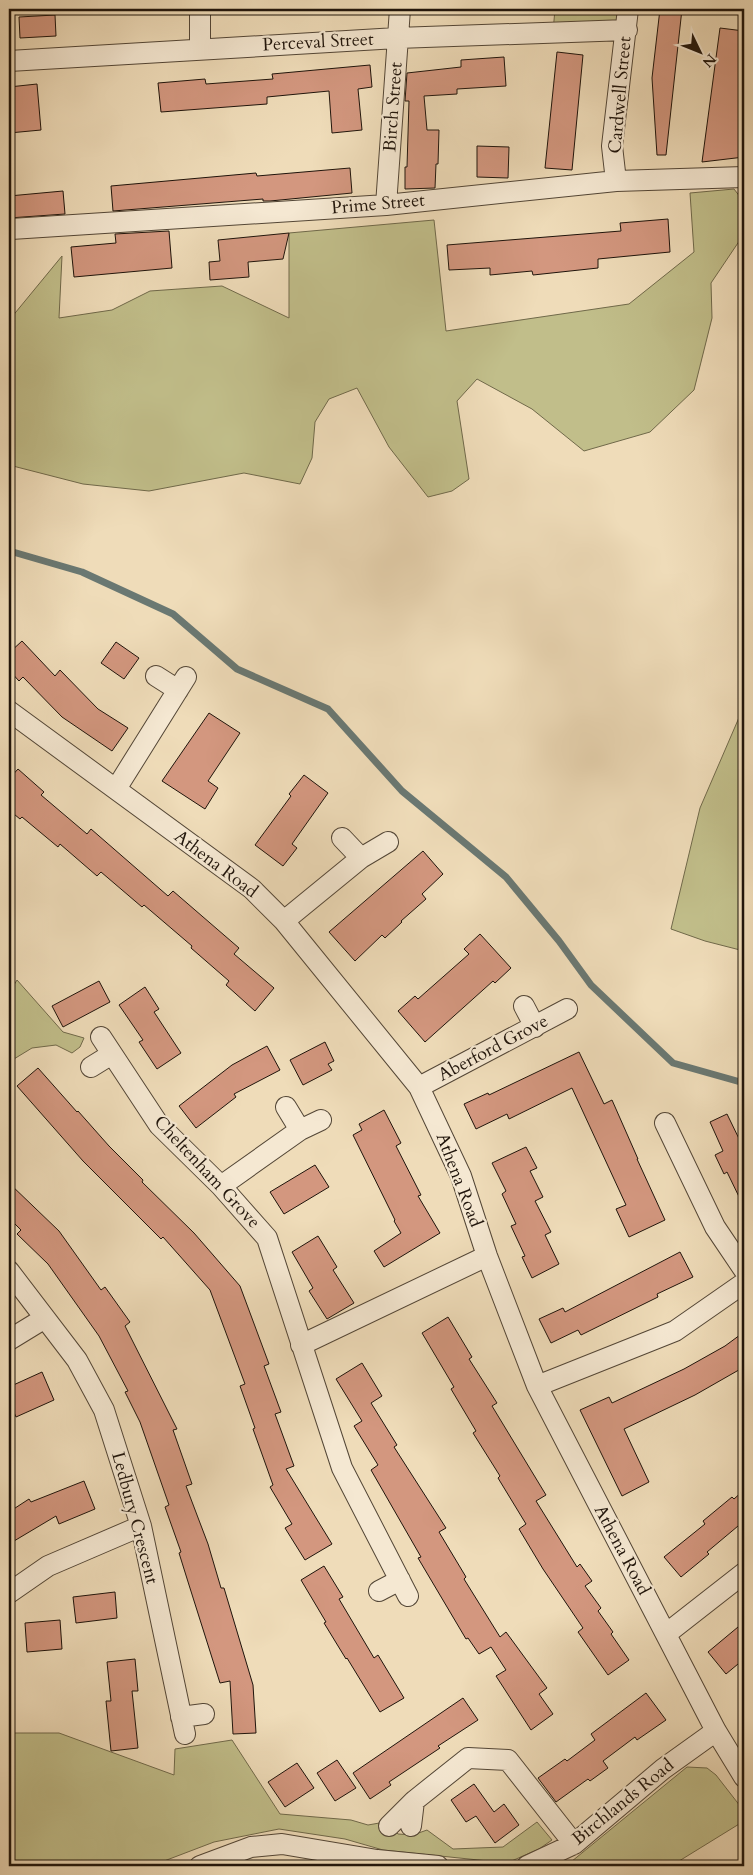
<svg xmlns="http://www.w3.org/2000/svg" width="753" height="1875" font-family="Cardo,serif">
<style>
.green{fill:#c1be8a;stroke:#70694a}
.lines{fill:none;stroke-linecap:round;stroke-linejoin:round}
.stream{stroke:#6a7872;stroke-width:7}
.building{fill:#d3977f;stroke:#1f140b}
.minor-casing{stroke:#534636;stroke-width:22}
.minor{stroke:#f5e8d2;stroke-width:20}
.labels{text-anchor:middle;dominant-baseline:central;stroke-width:4.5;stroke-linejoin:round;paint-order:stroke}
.street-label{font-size:18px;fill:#1f140b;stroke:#f5e8d2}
</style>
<rect width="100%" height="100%" fill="#efdcb9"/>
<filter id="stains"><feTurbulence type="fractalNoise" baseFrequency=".004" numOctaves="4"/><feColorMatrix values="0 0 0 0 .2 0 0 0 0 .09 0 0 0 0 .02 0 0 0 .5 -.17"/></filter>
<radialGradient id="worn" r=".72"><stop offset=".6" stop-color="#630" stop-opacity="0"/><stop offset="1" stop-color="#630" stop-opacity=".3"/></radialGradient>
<path class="green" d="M555,9H628L627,30L553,32Z
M734,189L744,202V234L711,283L712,318L694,390L650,432L584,451L532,409L477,379L457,401L469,479L452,491L428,497L389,447L357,388L329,399L315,422L312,458L300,484L244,473L149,491L83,484L9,465V389L14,359L11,318L62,256L59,318L112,310L150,291L222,286L289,318V233L434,220L446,331L629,304L694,252L690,193Z
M744,706V951L705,941L671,929L700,808Z
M17,980L63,1032L84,1038L80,1047L72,1053L56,1045L32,1048L9,1062V993Z
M9,1733H59L174,1775L175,1749L232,1740L280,1814L351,1820L368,1825L385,1822L398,1834L413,1835L427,1830L453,1849L503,1847L537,1822L552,1840L539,1849L507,1863L383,1850L345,1839L279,1829L214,1842L151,1866H9Z
M687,1767L707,1768L716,1775L744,1811V1821L671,1866H566Z"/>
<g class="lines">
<path class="stream" d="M13,552L82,572L173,614L237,669L328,709L402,791L506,877L559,941L591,985L673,1063L744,1083"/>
</g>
<path class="building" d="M660,9H682L666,155H657L652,78Z
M55,15L56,36L20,38L19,17Z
M720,28L744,31V157L702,162Z
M557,52L583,55L572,170L545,168Z
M504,57L506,86L457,89V94L424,96L427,130H439L438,164H436L435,188L405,189V167H407L409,101H405L407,73L461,67V60Z
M370,65L372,87L358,89L362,130L332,133L329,91L267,97V104L161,112L158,83L205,79L206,84L273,79L272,74Z
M37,84L41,130L9,133V87Z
M477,146L509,147L508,178L477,177Z
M350,168L352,193L270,201H263V199L113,211L111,186L256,173L257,176Z
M63,191L65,214L9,218V196Z
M668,219L670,252L598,259V268L533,275L532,271L490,275V268L449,270L447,245L621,231L620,223Z
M169,231L172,268L74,277L71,247L116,243L115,234Z
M289,233L283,259L248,262L249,277L210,280L209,262L220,261L218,240Z
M22,641L55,676L60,670L98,709L128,728L112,751L62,717L23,677L19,681L9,670V653Z
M116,642L139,658L124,679L101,663Z
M209,713L240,733L208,781L218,788L205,809L162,781Z
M18,769L44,792L41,795L87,834L91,829L168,896L173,891L239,948L234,954L274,988L255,1011L226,985L229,981L191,948L192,946L144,905L142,907L101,872L97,876L60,844L58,847L22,817L20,819L9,810V779Z
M304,775L328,793L292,844L297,848L283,866L255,845L291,796L289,794Z
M423,851L443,874L422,894L426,899L401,921L402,922L385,938L382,935L355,961L329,932Z
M480,934L511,968L495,983L493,981L425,1042L398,1011L415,996L418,999L469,954L464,949Z
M99,981L110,1002L63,1027L52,1006Z
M145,987L159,1009L154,1012L181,1053L157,1069L139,1042L143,1040L119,1005Z
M325,1042L334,1061L328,1064L332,1070L303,1085L290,1060Z
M267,1046L280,1070L234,1094L236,1097L196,1128L179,1106L232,1065Z
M579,1052L604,1104L612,1100L638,1159H637L665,1220L629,1237L616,1209L626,1205L572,1088L509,1119L507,1114L476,1129L464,1104L488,1093L489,1095Z
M38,1068L77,1112L78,1111L109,1146L143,1180L142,1182L194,1233L240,1286L269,1364L264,1366L281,1412L275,1414L294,1466L286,1469L332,1544L305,1560L285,1528L292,1524L270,1487L273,1485L253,1429L255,1428L240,1386L245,1384L210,1290L163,1237L161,1239L83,1161L17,1086Z
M384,1110L401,1143L396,1146L421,1195L418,1196L440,1233L384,1267L374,1251L401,1233L394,1221L395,1220L353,1135L362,1130L359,1124Z
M727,1114L744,1149V1207L727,1172L724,1174L715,1155L723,1151L710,1122Z
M526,1147L537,1168L530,1171L543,1197L535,1201L551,1232L545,1235L559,1264L532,1278L522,1257L525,1256L511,1226L516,1224L502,1194L506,1191L492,1163Z
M315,1165L329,1187L284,1214L270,1192Z
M9,1183L59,1231L101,1290L105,1287L130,1322L125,1326L177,1429L173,1430L192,1484L186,1486L208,1544L221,1588H224L253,1685L256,1733L233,1734L230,1681L220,1683L189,1585L179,1553L181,1552L165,1507L169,1505L140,1422L125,1392L128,1391L99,1336L48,1264L17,1234L21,1230L9,1218Z
M318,1236L337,1267L333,1270L354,1303L327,1319L309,1291L313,1288L292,1252Z
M680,1252L693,1277L657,1294L658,1297L581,1335L578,1330L551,1343L539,1319L563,1308L565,1312Z
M448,1317L472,1357L469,1359L497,1403L492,1406L546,1495L536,1501L577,1567L580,1564L592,1581L585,1586L601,1608L598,1611L613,1632L611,1634L629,1660L608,1675L578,1632L583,1628L543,1569L519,1529L526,1524L498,1478L500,1476L473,1433L476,1431L451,1389L454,1387L422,1333Z
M744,1332V1367L695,1395L624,1429L649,1482L622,1496L580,1410L609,1397L612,1403L684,1369L725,1346Z
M362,1363L382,1396L371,1403L397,1445L394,1447L446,1528L439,1532L466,1577L464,1579L500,1637L506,1632L547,1688L539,1694L553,1714L531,1730L496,1676L506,1670L491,1647L479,1654L468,1638L466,1639L418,1558L421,1557L371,1470L378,1465L354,1426L362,1421L336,1379Z
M42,1372L54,1400L16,1417L9,1400V1387Z
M84,1481L95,1509L59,1524L56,1516L9,1544V1512L29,1499L31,1502Z
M744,1490V1521L707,1552L709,1554L681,1577L664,1557L705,1524L703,1521L732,1497L734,1499Z
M324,1566L343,1597L339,1599L374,1658L378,1655L404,1698L380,1712L347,1658L346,1659L324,1623L326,1622L301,1580Z
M115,1592L117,1618L76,1623L73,1597Z
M60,1620L62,1649L27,1652L25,1623Z
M744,1622V1659L726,1674L708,1652Z
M135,1659L138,1691H132L138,1748L111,1751L106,1701H111L107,1662Z
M646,1693L666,1720L637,1740L635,1737L603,1761L608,1768L590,1781L588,1779L556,1802L538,1778L565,1759L567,1761L595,1740L591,1734Z
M463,1698L478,1720L438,1746L440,1748L389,1782L391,1785L370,1799L353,1773Z
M337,1760L356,1788L335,1801L317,1773Z
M297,1763L314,1788L285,1807L268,1782Z
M474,1784L494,1812L504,1804L519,1825L495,1843L476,1816L466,1822L451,1800Z"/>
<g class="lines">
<defs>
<path id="minor" d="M200,9V49
M9,61L397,38L627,30
M616,181L612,146L628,9
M386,205L400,9
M11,229L386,205L616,181L744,177
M156,676L178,690
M9,711L252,889L284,921L419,1087L461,1176L487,1256L537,1386L716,1731L744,1777
M116,789L186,677
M342,838L361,858
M284,921L361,858L388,842
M524,1006L535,1027
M101,1037L159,1125L221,1186L267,1238L342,1468L408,1596
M91,1067L112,1054
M419,1087L567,1009
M286,1107L300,1130
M665,1123L715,1227L744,1270
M221,1186L300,1130L321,1120
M9,1271L77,1360L104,1410L141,1526L185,1734
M9,1340L45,1318
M301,1345L487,1256
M537,1386L675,1331L744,1283
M379,1591L400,1580
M9,1593L48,1566L141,1526
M666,1634L744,1573
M181,1717L204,1714
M414,1801L468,1758L508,1760L574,1844
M389,1826L414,1801L411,1826
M200,1866L251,1847L282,1844L377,1860L438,1866
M527,1866L574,1844L663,1769L716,1731"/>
</defs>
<use href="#minor" class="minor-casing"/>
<use href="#minor" class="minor"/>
</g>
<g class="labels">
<g class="street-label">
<text transform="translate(318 42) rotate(-3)">Perceval Street</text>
<text transform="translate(620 95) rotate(-85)">Cardwell Street</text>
<text transform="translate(393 107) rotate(-86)">Birch Street</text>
<text transform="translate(378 204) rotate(-5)">Prime Street</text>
<text transform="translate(216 864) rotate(37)">Athena Road</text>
<text transform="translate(493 1048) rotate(-28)">Aberford Grove</text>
<text transform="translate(207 1172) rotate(47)">Cheltenham Grove</text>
<text transform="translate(459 1180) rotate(69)">Athena Road</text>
<text transform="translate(135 1518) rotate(75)">Ledbury Crescent</text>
<text transform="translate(622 1550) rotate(62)">Athena Road</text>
<text transform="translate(623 1802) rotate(-39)">Birchlands Road</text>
</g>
</g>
<rect width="753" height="1875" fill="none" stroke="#efdcb9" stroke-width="30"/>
<rect x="10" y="10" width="733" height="1855" fill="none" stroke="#1f140b" stroke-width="2.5"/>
<rect x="15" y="15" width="723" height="1845" fill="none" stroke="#1f140b"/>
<g transform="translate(700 52) rotate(133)" stroke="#f5e8d2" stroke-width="4" paint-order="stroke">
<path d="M0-4L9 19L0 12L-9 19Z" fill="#1f140b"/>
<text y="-8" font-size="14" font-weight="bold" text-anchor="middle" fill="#1f140b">N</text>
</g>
<rect width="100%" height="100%" filter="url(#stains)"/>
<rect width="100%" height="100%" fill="url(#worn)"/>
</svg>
